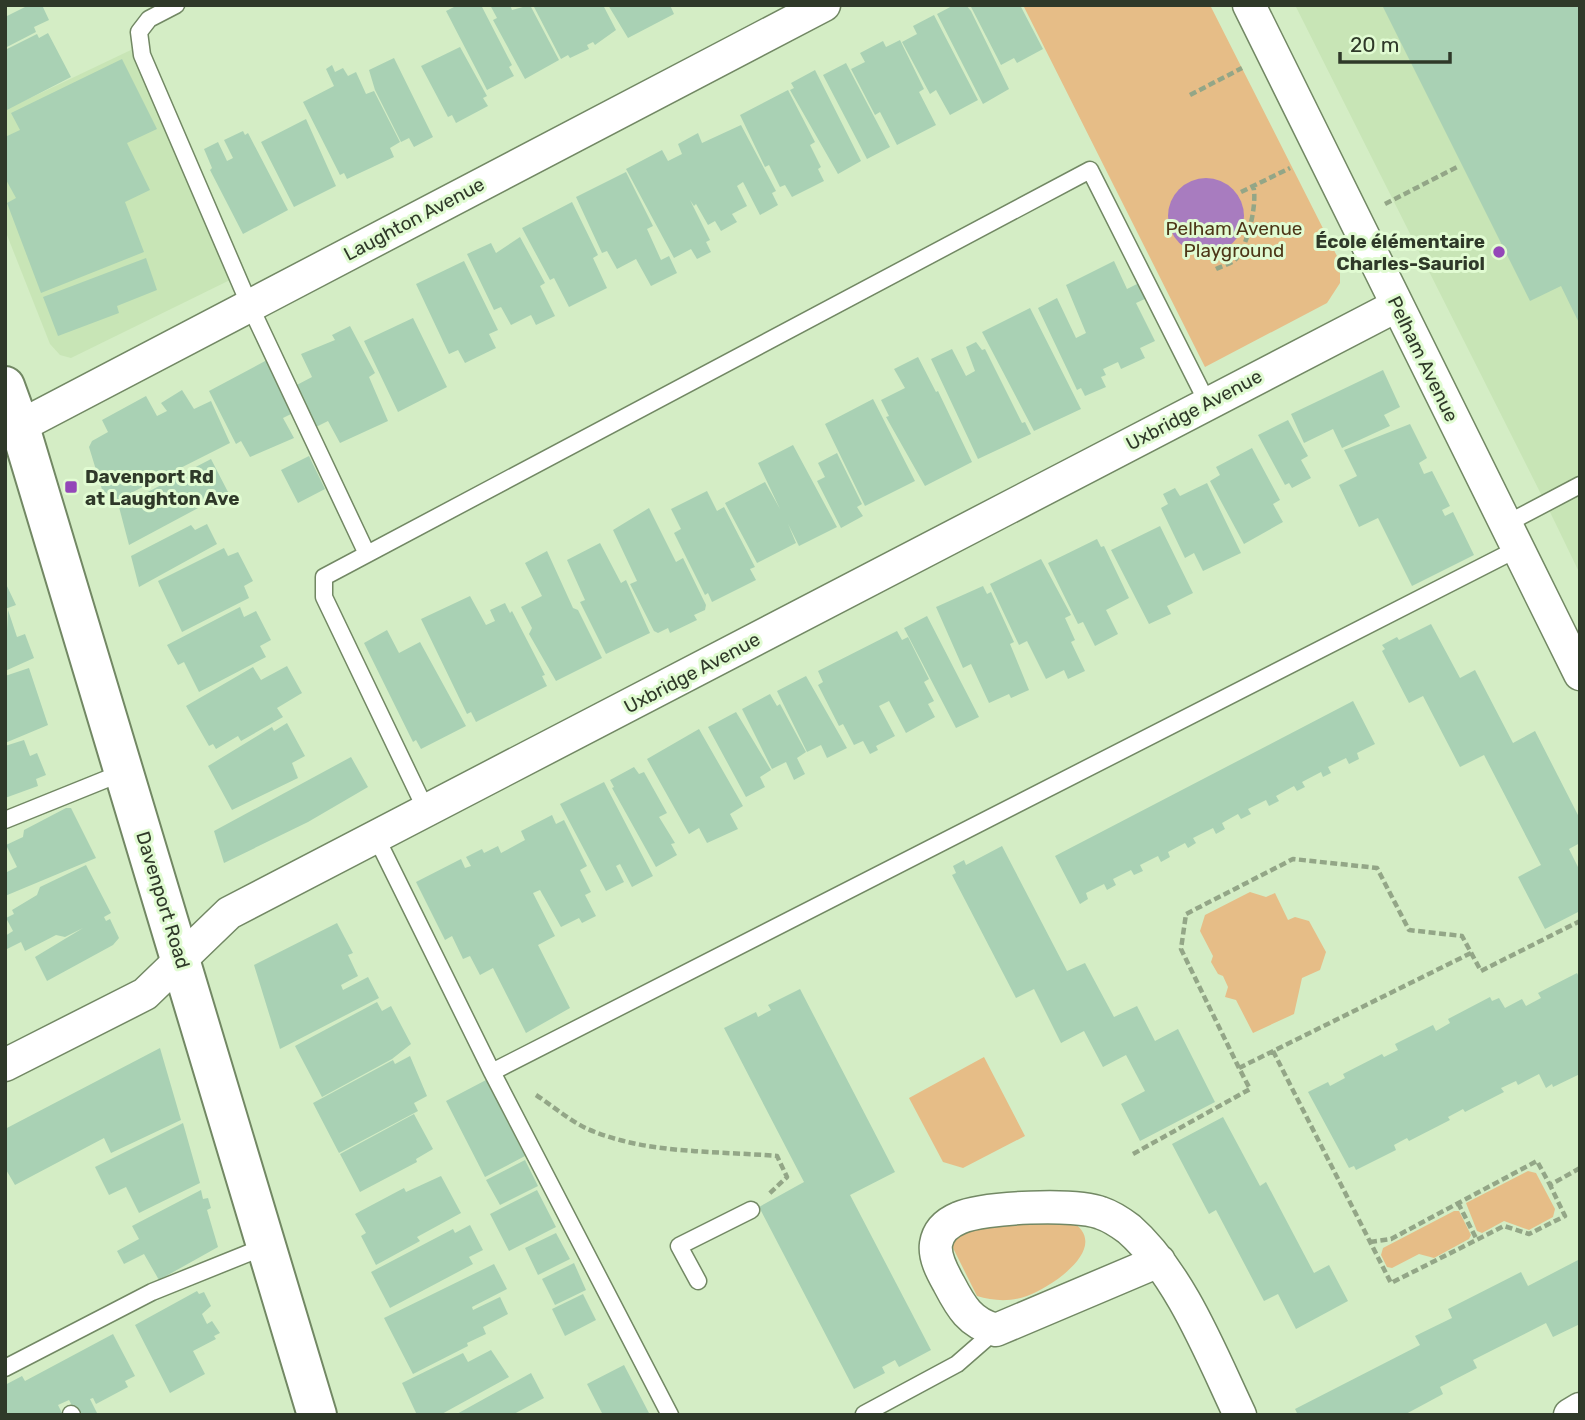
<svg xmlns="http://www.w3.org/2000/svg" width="1585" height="1420" font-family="Rubik,sans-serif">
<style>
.built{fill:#c8e5b6}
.green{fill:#e6bd87}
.water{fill:#a87cbf}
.building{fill:#a9d1b4}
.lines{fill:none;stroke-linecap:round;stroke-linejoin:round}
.service-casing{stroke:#728864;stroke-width:19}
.minor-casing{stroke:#728864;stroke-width:35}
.tertiary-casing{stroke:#728864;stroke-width:42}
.path{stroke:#93a687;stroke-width:4.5;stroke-dasharray:7 3.5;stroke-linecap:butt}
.service{stroke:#fff;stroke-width:16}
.minor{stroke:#fff;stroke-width:32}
.tertiary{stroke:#fff;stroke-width:38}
.poi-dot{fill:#9447b8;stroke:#e1fbd2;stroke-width:2.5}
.labels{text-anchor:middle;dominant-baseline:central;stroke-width:6;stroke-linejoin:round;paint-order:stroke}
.street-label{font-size:19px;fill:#2f3929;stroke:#e1fbd2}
.park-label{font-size:19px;fill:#4d3718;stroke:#e1fbd2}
.poi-label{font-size:19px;font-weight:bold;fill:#2f3929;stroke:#e1fbd2;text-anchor:end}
</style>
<rect width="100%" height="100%" fill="#d4edc5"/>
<path class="built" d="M1295,5H1580V574L1550,512Z
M133,49L230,280L71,358L60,355L50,344L5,230V110Z"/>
<path class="green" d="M1023,5H1210L1340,262V283L1327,303L1205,367Z
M1250,892L1266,897L1275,893L1288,920L1295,917L1309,921L1326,952L1320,970L1302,978L1294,1014L1253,1033L1236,1000L1225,997L1228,987L1223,976L1218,974L1211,962L1213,956L1200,931L1205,915Z
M984,1057L1025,1136L963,1168L943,1162L909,1098Z
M1528,1171L1536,1173L1555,1209L1553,1217L1529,1230L1504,1221L1482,1233L1477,1231L1466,1203Z
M1454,1211H1459L1471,1235L1469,1239L1434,1258L1419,1254L1392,1268L1387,1267L1381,1255L1383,1248Z
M1069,1220C1115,1245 1052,1287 1027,1296C1011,1302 993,1301 977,1296L952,1246L957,1234L971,1227Z"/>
<path class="water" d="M1168 216a38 38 0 1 1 76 0a38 38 0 1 1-76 0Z"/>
<path class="building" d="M29,5H42L49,20L34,27L36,32L5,48V17Z
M458,5H481L512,65L509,67L514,76L487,90L446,11Z
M490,5H510L512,10L530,5L559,60L525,79L493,20L497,18Z
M533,5H603L616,30L595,45L593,42L587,45L589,49L570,58L568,55L561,59Z
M608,5H670L674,14L628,38Z
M954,5H966L971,11L1009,89L983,104L937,14Z
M970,5H1020L1043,49L1017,63L1014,58L1001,65Z
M1382,5H1580V325L1561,286L1530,301Z
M934,15L978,100L950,115L936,90L930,94L902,42L917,34L913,26Z
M48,33L71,77L5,111V50L37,34L39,38Z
M900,40L924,89L919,92L936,125L897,145L880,112L875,115L851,69L865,62L860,53L883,41L886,47Z
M460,47L487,96L483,98L488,106L456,123L452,115L448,117L421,66Z
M394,58L433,137L414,147L409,138L401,142L375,90L369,70Z
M122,59L157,129L127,143L150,190L125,202L144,252L41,293L7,203L16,198L5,178V137L20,130L11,113Z
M846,63L890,147L867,159L823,75Z
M332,65L335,72L343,68L348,76L356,72L366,94L374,91L400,142L390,148L394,157L347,179L344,173L340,175L303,102L334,86L326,69Z
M815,70L861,161L838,174L790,90L794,88L791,83Z
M788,90L815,142L810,145L821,167L818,169L824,181L792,197L785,185L780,187L769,165L765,167L740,115Z
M306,119L336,186L294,207L261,142Z
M741,125L776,191L772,193L778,205L760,215L743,182L737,186L747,206L732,214L737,222L721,231L715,221L708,225L696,204L694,206L690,200L710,240L706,242L711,252L697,259L691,249L674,258L626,169L662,150L668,161L682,154L678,144L698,133L702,143Z
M243,131L245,135L248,133L288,210L243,234L210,170L212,168L204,149L218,142L227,161L233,158L224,140Z
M626,172L653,226L647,229L661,260L669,256L677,273L651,286L636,259L617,269L607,251L602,253L576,197Z
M572,202L598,255L593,258L607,288L569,307L554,278L550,280L522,228Z
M520,237L545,283L540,286L555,316L536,325L531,315L511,325L501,307L494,310L467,254L491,243L496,253Z
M146,258L157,290L117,306L119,313L58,336L43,297Z
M464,261L498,330L489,334L496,348L465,363L458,350L449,354L416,284Z
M1114,261L1127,289L1139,283L1147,298L1136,303L1155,341L1140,348L1145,358L1121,369L1118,362L1103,369L1106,375L1101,377L1106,387L1085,396L1081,388L1077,390L1038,308L1057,298L1076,338L1086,333L1066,285Z
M1030,308L1081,409L1034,431L982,332Z
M413,318L447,387L398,412L364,341Z
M350,326L375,373L369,377L388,421L340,443L328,421L314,428L293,387L312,377L301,354L335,340L332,335Z
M976,342L982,350L985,349L1022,423L1025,422L1031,434L978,459L931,359L952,349L966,376L975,371L966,347Z
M918,357L936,392L938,391L972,462L925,486L886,417L889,416L881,400L905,388L894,369Z
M267,360L293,413L283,418L294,438L250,457L241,441L236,444L209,391Z
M1383,370L1400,407L1384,415L1390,426L1342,448L1333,429L1304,443L1291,414Z
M182,390L194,409L211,401L230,443L113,502L111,494L104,496L89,447L92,441L108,432L102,420L146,396L157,416L167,411L161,403Z
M873,399L915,481L865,506L825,424Z
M1288,420L1308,456L1301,460L1311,478L1292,488L1289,483L1285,485L1258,435Z
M1410,424L1427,458L1419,463L1424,474L1432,471L1450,506L1442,510L1445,516L1453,512L1474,555L1412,586L1378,518L1359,527L1339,485L1357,476L1344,450Z
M793,445L837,527L799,546L788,524L796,543L757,563L725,503L765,482L780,509L758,463Z
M1252,448L1280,500L1273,504L1283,522L1244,544L1210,481L1220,475L1216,467Z
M837,453L862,504L857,507L863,516L841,528L817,481L825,477L818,463Z
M309,456L325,489L298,503L281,470Z
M211,459L228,492L129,545L119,507Z
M1207,483L1241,553L1203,571L1194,553L1185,558L1161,508L1168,504L1163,494L1175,488L1180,496Z
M707,491L717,511L724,507L755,567L750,569L756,580L712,602L708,593L705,595L674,533L681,529L671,509Z
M649,508L676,562L683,558L706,605L705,610L694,615L697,620L670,633L668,628L658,633L654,631L630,584L637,581L613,530Z
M207,524L217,544L139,587L131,556L191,525L195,530Z
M1160,526L1193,593L1167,606L1171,614L1149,624L1111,550Z
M1097,539L1101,547L1104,546L1129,598L1106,610L1118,634L1095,646L1083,622L1078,624L1048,563Z
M600,543L621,583L626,580L650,633L606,654L580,602L585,600L567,560Z
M224,548L228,556L238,552L253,581L244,586L249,598L182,632L158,581Z
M547,551L573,608L578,610L602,658L556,681L529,634L532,628L521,607L542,596L525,563Z
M1041,559L1071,615L1065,618L1075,640L1071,642L1085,671L1068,679L1064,670L1046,679L1027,641L1019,645L990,584Z
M5,582L16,605L5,609Z
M983,586L987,594L991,592L1014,642L1010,644L1029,690L1011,698L1009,694L989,703L971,664L963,668L936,607Z
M470,596L486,625L495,621L490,610L505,603L510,613L512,611L545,675L542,676L547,686L476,722L471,712L467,714L421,619Z
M240,607L244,617L256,611L271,640L260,646L266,657L199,692L184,662L178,665L167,645Z
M8,610L17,637L25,634L34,658L5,671Z
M927,616L979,717L956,728L904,628Z
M1431,624L1460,678L1475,670L1513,743L1535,731L1580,819V843L1569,849L1580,871V911L1545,929L1518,877L1541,865L1484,755L1460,767L1423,696L1409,703L1382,651L1385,649L1382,645L1397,637L1399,640Z
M387,630L399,653L420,642L466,726L421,749L416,740L413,742L364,643Z
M897,631L902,640L908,637L929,679L924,682L934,701L928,704L935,717L906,733L889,701L879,706L895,736L876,746L878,750L870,754L863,741L854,745L843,724L839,726L818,685L823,682L818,671Z
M287,666L302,693L277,708L283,717L241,741L238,736L216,749L213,744L209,746L186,706L253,667L261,680Z
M29,668L48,725L5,743V676Z
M806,676L847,748L827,758L821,745L807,752L777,691Z
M770,694L777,706L780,704L806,752L797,758L805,774L794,780L786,762L772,769L742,709Z
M1353,701L1375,744L1357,753L1359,759L1349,764L1346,758L1328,767L1331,773L1323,777L1321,772L1302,782L1305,787L1297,791L1294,786L1276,796L1279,801L1269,806L1266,800L1248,809L1251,814L1241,819L1238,814L1222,823L1225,829L1216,834L1213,828L1193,838L1196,843L1188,848L1185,843L1168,852L1170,857L1161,862L1158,856L1140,865L1143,871L1134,875L1131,870L1113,879L1116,885L1107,890L1104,884L1086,893L1088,899L1080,904L1055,856Z
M736,712L771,770L760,777L765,787L746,797L708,727Z
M287,723L305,756L292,763L298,778L232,810L208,766L272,727L274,731Z
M699,729L743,806L730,814L738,829L707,843L699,828L689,834L647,759Z
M24,740L30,756L37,753L46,775L36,779L38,786L5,798V746Z
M351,757L368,787L308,822L224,863L214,831Z
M634,767L639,774L644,772L667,813L659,817L675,843L671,844L677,855L656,867L612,788L614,787L610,780Z
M604,782L653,876L632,887L620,864L616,866L624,882L606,891L560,804Z
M66,808H71L96,858L5,896V873L17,867L6,845L23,837L24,830Z
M552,815L556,824L564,820L587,866L580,870L591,892L585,895L596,916L582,923L579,918L561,927L540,890L533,893L555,936L538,945L570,1008L526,1033L493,968L480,975L470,956L463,959L452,936L445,940L416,882L461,859L465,868L471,866L466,857L482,849L484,853L498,846L501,853L525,840L521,831Z
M1002,846L1067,971L1085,963L1114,1017L1137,1006L1155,1041L1178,1029L1215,1102L1140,1141L1121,1104L1145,1091L1126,1055L1103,1067L1084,1031L1061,1043L1034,989L1016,998L952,875L956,873L953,866L964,860L966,865Z
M86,865L111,913L104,917L106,921L110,919L119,938L113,945L47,981L35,957L83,928L65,937L56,935L25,951L21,942L5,950V936L13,931L6,918L14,914L12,910L37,895L40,887Z
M337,923L353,953L348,955L358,976L341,985L343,990L368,977L379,998L280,1049L254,965Z
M1577,973L1580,979V1074L1553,1087L1552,1084L1546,1088L1539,1074L1518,1085L1516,1081L1501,1088L1504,1092L1465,1112L1463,1109L1448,1117L1450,1120L1409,1141L1407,1138L1394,1145L1396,1150L1356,1170L1354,1166L1349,1168L1308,1092L1328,1082L1330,1086L1345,1078L1343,1074L1382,1054L1384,1057L1398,1050L1395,1044L1433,1025L1436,1031L1450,1023L1448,1019L1490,997L1492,1001L1499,998L1505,1008L1522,999L1526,1006L1541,998L1538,993Z
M800,989L895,1172L850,1195L931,1350L899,1367L895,1360L882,1367L885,1373L854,1389L759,1207L804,1182L724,1028L756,1012L758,1017L771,1010L768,1005Z
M377,1002L382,1011L391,1006L411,1044L392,1059L322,1097L295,1046Z
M160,1048L181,1120L111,1153L104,1138L15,1185L5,1168V1129Z
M410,1056L427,1096L414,1103L418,1111L339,1153L313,1103L393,1060L395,1064Z
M486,1080L525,1156L485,1177L446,1101Z
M414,1114L433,1149L416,1159L417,1162L360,1192L340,1154Z
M1223,1117L1260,1186L1266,1182L1314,1273L1329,1265L1348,1301L1296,1329L1278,1294L1264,1301L1216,1210L1209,1214L1172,1144Z
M183,1123L200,1183L139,1213L126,1187L109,1195L95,1167Z
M525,1160L538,1186L500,1205L486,1180Z
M441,1176L461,1213L417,1237L420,1241L376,1265L361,1236L366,1233L355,1214L404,1188L406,1192Z
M201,1190L203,1199L208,1198L211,1208L207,1210L218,1247L159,1280L144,1254L124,1264L117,1251L139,1239L132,1226Z
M537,1190L556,1227L509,1251L490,1214Z
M470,1225L483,1250L469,1257L473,1264L390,1308L371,1272L453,1229L455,1233Z
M556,1233L570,1259L538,1275L525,1248Z
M1580,1259V1324L1553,1337L1546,1323L1473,1360L1477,1368L1440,1387L1443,1394L1404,1415H1298L1295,1409L1420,1345L1415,1336L1452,1318L1448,1309L1521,1272L1528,1286Z
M574,1263L586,1290L555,1305L542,1279Z
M494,1264L507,1289L472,1307L473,1310L500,1297L508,1314L483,1327L486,1334L467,1343L468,1346L413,1374L384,1318Z
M197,1291L199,1294L204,1292L211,1306L202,1314L207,1324L212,1321L220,1333L214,1336L216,1339L193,1351L205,1374L170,1393L135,1325Z
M583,1294L596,1320L565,1336L552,1309Z
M113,1334L135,1376L125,1381L128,1387L96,1404L93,1398L90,1399L98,1415H77L69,1400L58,1405L63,1415H5V1385L22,1376L25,1381Z
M491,1350L509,1377L440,1415H417L402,1383L463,1353L468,1362Z
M624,1365L650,1415H603L587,1384Z
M531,1373L544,1398L512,1415H455Z"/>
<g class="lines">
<defs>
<path id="service" d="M176,5L149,19L139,32L142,55L250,306L367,554
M1506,524L1580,485
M427,812L324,597V577L1090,170L1207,402
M5,820L124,772
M377,839L492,1072L670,1415
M492,1072L1517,549
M698,1281L679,1246L751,1210
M5,1368L152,1292L266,1246
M71,1414L72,1415
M864,1414L957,1364L996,1330"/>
<path id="minor" d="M1249,5L1580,674
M5,434L824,5
M5,1065L145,994L229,913L1396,306
M1159,1261L996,1330C970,1323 961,1307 949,1284C943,1273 934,1258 936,1244C938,1231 947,1223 959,1218C983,1207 1076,1203 1101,1213C1110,1216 1121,1223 1129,1229C1180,1274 1211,1354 1240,1415
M1570,1415L1580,1409"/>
<path id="tertiary" d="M5,386L20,427L317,1415"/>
</defs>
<use href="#service" class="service-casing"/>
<use href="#minor" class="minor-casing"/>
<use href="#tertiary" class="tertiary-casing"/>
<path class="path" d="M1190,95L1242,68
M1241,192L1290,168
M1385,204L1459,166
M1216,269C1222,266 1231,264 1236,259C1248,245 1258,202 1253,185
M1273,1051L1391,1283L1504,1226L1529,1234L1565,1216L1550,1185
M1239,1068L1181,949L1186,914L1293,859L1377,868L1409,930L1462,936L1481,971L1580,921
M536,1095C556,1108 573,1124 595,1132C651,1154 718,1151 777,1156L787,1177L769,1194
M1133,1154L1250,1089L1239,1068L1471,953
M1458,1203L1477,1240
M1370,1242L1391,1239L1537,1161L1550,1185L1580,1168"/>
<use href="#service" class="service"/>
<use href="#minor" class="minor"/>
<use href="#tertiary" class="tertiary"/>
</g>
<g class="poi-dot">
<circle cx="1499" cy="252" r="7"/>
<rect x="64" y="480" width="14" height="14" rx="3.5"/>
</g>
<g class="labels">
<g class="street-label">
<text transform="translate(414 219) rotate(-28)">Laughton Avenue</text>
<text transform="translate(1423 359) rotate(64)">Pelham Avenue</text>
<text transform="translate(1194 410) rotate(-28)">Uxbridge Avenue</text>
<text transform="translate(692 673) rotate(-28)">Uxbridge Avenue</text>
<text transform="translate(163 900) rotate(73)">Davenport Road</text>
</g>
<g class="park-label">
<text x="1234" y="228">Pelham Avenue<tspan x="1234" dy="22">Playground</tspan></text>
</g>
<g class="poi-label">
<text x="1485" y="241">École élémentaire<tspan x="1485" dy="22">Charles-Sauriol</tspan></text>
<text x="85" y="476" text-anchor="start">Davenport Rd<tspan x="85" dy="22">at Laughton Ave</tspan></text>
</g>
</g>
<rect width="1585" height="1420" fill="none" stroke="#2f3929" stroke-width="14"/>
<path d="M1340 52v10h110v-10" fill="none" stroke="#2f3929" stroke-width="3.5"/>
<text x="1350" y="52" font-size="21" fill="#2f3929" stroke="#e1fbd2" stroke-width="5" paint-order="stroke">20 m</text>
</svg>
